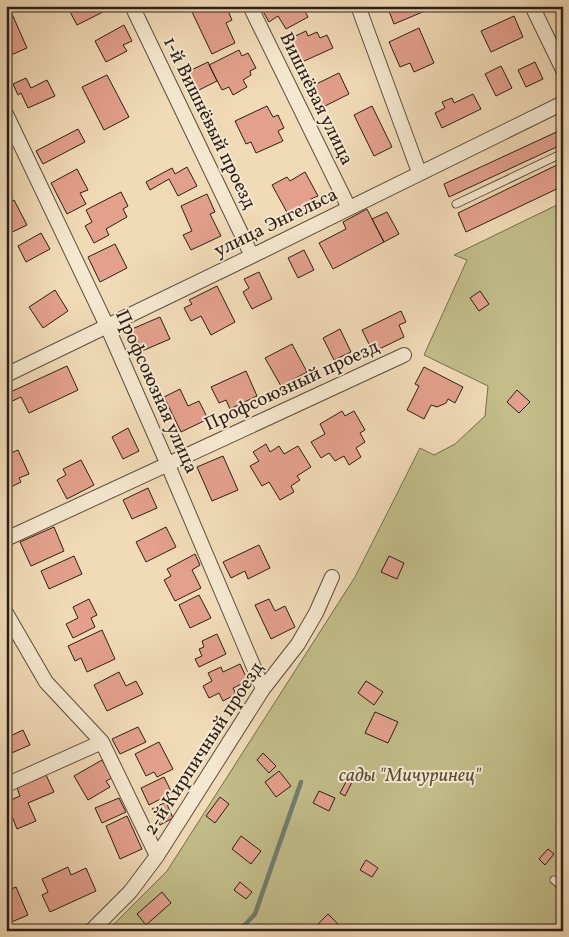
<svg xmlns="http://www.w3.org/2000/svg" width="569" height="937" font-family="Vollkorn,serif">
<style>
.green{fill:#c2bd89;stroke:#766e50}
.lines{fill:none;stroke-linecap:round;stroke-linejoin:round}
.stream{stroke:#6f7d6f;stroke-width:4.5}
.building{fill:#e3a08c;stroke:#2b1f17}
.service-casing{stroke:#5c4e3f;stroke-width:9}
.minor-casing{stroke:#5c4e3f;stroke-width:16}
.service{stroke:#f6e8d0;stroke-width:7}
.minor{stroke:#f6e8d0;stroke-width:14}
.labels{text-anchor:middle;dominant-baseline:central;stroke-width:4;stroke-linejoin:round;paint-order:stroke}
.street-label{font-size:19px;fill:#2b1f17;stroke:#f6e8d0}
.park-label{font-size:19px;font-style:italic;fill:#584e39;stroke:#f6e8d0}
</style>
<rect width="100%" height="100%" fill="#f1dbb7"/>
<filter id="stains"><feTurbulence type="fractalNoise" baseFrequency=".004" numOctaves="4"/><feColorMatrix values="0 0 0 0 .2 0 0 0 0 .09 0 0 0 0 .02 0 0 0 .5 -.17"/></filter>
<radialGradient id="worn" r=".72"><stop offset=".6" stop-color="#630" stop-opacity="0"/><stop offset="1" stop-color="#630" stop-opacity=".3"/></radialGradient>
<path class="green" d="M563,202V931H107L167,871L355,577L420,448L434,455L455,444L485,416L488,386L424,355L467,260L454,255Z"/>
<g class="lines">
<path class="stream" d="M239,931L255,914L301,782"/>
</g>
<path class="building" d="M67,6H110L111,8L77,25Z
M204,6H226L232,20L226,23L235,43L212,54L192,12Z
M260,6H302L308,17L286,29L278,16L269,22Z
M387,6H423L425,11L394,24Z
M12,14L27,48L11,55L6,46V17Z
M514,16L523,37L491,52L481,31Z
M124,25L132,41L123,45L127,51L106,62L95,41Z
M419,28L434,63L414,72L410,63L400,67L389,42Z
M306,31L308,36L317,32L320,38L327,35L333,48L302,62L291,38Z
M239,50L242,56L248,53L256,68L250,71L251,75L243,80L247,87L233,95L229,87L222,90L209,65Z
M208,62L217,81L193,93L183,74Z
M535,62L543,79L526,87L518,70Z
M501,66L512,88L496,96L485,74Z
M339,73L349,94L323,107L312,86Z
M107,75L129,117L104,130L82,87Z
M26,78L31,88L47,80L55,96L28,108L21,93L18,95L13,84Z
M473,94L481,109L442,128L435,113L445,108L442,102L452,98L454,103Z
M267,106L273,117L278,115L284,128L278,131L283,141L256,153L251,142L246,144L235,121Z
M372,106L392,147L374,156L354,115Z
M78,129L85,142L43,164L36,151Z
M563,129V144L449,197L444,184Z
M563,162V186L466,232L458,213Z
M187,167L197,186L178,196L169,179L150,190L146,182L172,168L175,174Z
M77,169L88,190L80,193L86,204L67,214L51,183Z
M305,172L318,196L311,199L313,203L289,216L272,185L287,177L290,181Z
M121,192L128,206L123,209L127,217L106,229L109,235L94,243L85,226L92,222L86,210Z
M207,194L215,212L210,214L221,236L191,250L183,235L192,231L181,206Z
M14,200L27,225L6,235V204Z
M367,209L384,242L333,269L319,243L346,229L343,222Z
M387,212L399,234L384,242L372,219Z
M41,233L50,249L26,262L18,246Z
M115,244L127,268L100,282L88,257Z
M304,250L314,270L298,278L288,258Z
M259,272L272,299L252,309L243,292L249,288L244,279Z
M217,286L235,322L211,335L201,316L191,321L184,308L192,304L189,300Z
M55,290L68,311L43,328L29,307Z
M480,291L489,304L479,311L470,298Z
M401,311L406,322L399,325L404,337L373,352L362,330Z
M160,317L170,339L142,351L132,329Z
M340,329L351,352L334,360L323,338Z
M292,344L307,372L281,386L265,358Z
M67,366L78,390L29,413L21,397L6,404V394Z
M424,367L463,387L455,403L448,399L446,403L437,407L431,405L424,419L407,410L419,386L415,384Z
M246,371L257,396L230,409L226,400L219,403L211,387Z
M180,389L188,406L199,401L208,419L181,432L164,397Z
M517,390L530,402L519,413L507,402Z
M342,411L345,416L354,411L365,430L360,433L365,442L356,448L361,457L349,465L344,456L335,461L329,453L321,458L311,442L325,434L320,424Z
M128,428L139,451L123,459L112,437Z
M266,444L270,452L279,446L284,454L298,446L311,467L297,476L300,480L291,486L294,492L280,500L269,482L262,486L250,466L259,461L253,452Z
M18,450L29,474L19,478L21,482L7,489L6,455Z
M223,456L238,490L212,501L197,467Z
M81,460L94,485L67,499L57,480L66,475L63,469Z
M148,488L157,508L132,519L123,500Z
M54,527L64,551L31,566L20,542Z
M166,527L176,547L146,562L136,542Z
M259,545L270,568L248,579L245,571L231,578L223,562Z
M195,554L200,565L192,570L201,588L175,601L164,580L171,576L167,569Z
M74,556L82,574L49,589L41,571Z
M389,556L404,563L397,579L381,572Z
M199,595L211,618L190,628L179,605Z
M89,599L97,615L91,618L95,627L73,638L66,624L78,618L73,607Z
M269,599L275,611L285,606L295,627L271,639L255,605Z
M102,630L115,659L87,672L81,658L75,661L68,646Z
M217,634L226,654L199,667L195,659L202,656L199,649L204,647L202,641Z
M240,664L248,681L233,688L236,694L223,701L219,693L209,698L203,686L212,681L208,673L221,667L223,672Z
M119,672L126,686L136,681L143,694L107,711L94,685Z
M366,681L383,692L374,705L358,693Z
M375,712L398,722L388,743L365,733Z
M138,727L146,742L120,754L112,739Z
M23,730L30,745L7,755L6,738Z
M159,742L173,769L157,777L154,772L146,776L135,754Z
M263,753L276,766L269,773L257,760Z
M102,760L112,778L106,781L110,787L88,800L74,776Z
M279,771L291,786L276,797L265,782Z
M46,775L54,792L28,803L36,821L17,829L6,802L20,796L17,788Z
M164,777L172,793L149,805L141,788Z
M347,780L352,782L345,796L340,793Z
M319,791L335,798L329,811L313,803Z
M220,797L229,804L215,823L206,816Z
M119,798L126,812L102,823L95,808Z
M166,802L173,818L160,825L152,809Z
M127,816L142,849L120,859L106,826Z
M241,836L261,851L251,864L232,849Z
M548,849L554,854L545,865L539,859Z
M366,860L378,868L372,877L360,870Z
M68,867L71,875L86,868L96,891L50,912L42,895L48,892L42,879Z
M240,882L252,892L246,899L234,890Z
M16,887L28,915L9,923L6,917V891Z
M162,892L171,903L146,925L137,914Z
M328,914L341,927L337,931H325L318,924Z"/>
<g class="lines">
<defs>
<path id="service" d="M456,204L563,153
M554,880L563,888"/>
<path id="minor" d="M132,6L252,256
M250,6L349,208
M358,6L419,172
M532,6L563,70
M6,114L107,326L168,465L263,689
M6,375L252,256L563,103
M6,539L404,355
M6,613L46,682L102,742L157,856
M6,785L102,742
M91,931L130,892L157,856L263,689L298,644L316,613L332,577"/>
</defs>
<use href="#service" class="service-casing"/>
<use href="#minor" class="minor-casing"/>
<use href="#service" class="service"/>
<use href="#minor" class="minor"/>
</g>
<g class="labels">
<g class="street-label">
<text transform="translate(316 99) rotate(64)">Вишнёвая улица</text>
<text transform="translate(209 123) rotate(64)">1-й Вишнёвый проезд</text>
<text transform="translate(276 223) rotate(-26)">улица Энгельса</text>
<text transform="translate(292 386) rotate(-25)">Профсоюзный проезд</text>
<text transform="translate(156 392) rotate(66)">Профсоюзная улица</text>
<text transform="translate(204 749) rotate(-57)">2-й Кирпичный проезд</text>
</g>
<g class="park-label">
<text x="410" y="776">сады "Мичуринец"</text>
</g>
</g>
<rect width="569" height="937" fill="none" stroke="#f1dbb7" stroke-width="25"/>
<rect x="8" y="8" width="554" height="922" fill="none" stroke="#2b1f17" stroke-width="2.5"/>
<rect x="12" y="12" width="544" height="912" fill="none" stroke="#2b1f17"/>
<rect width="100%" height="100%" filter="url(#stains)"/>
<rect width="100%" height="100%" fill="url(#worn)"/>
</svg>
